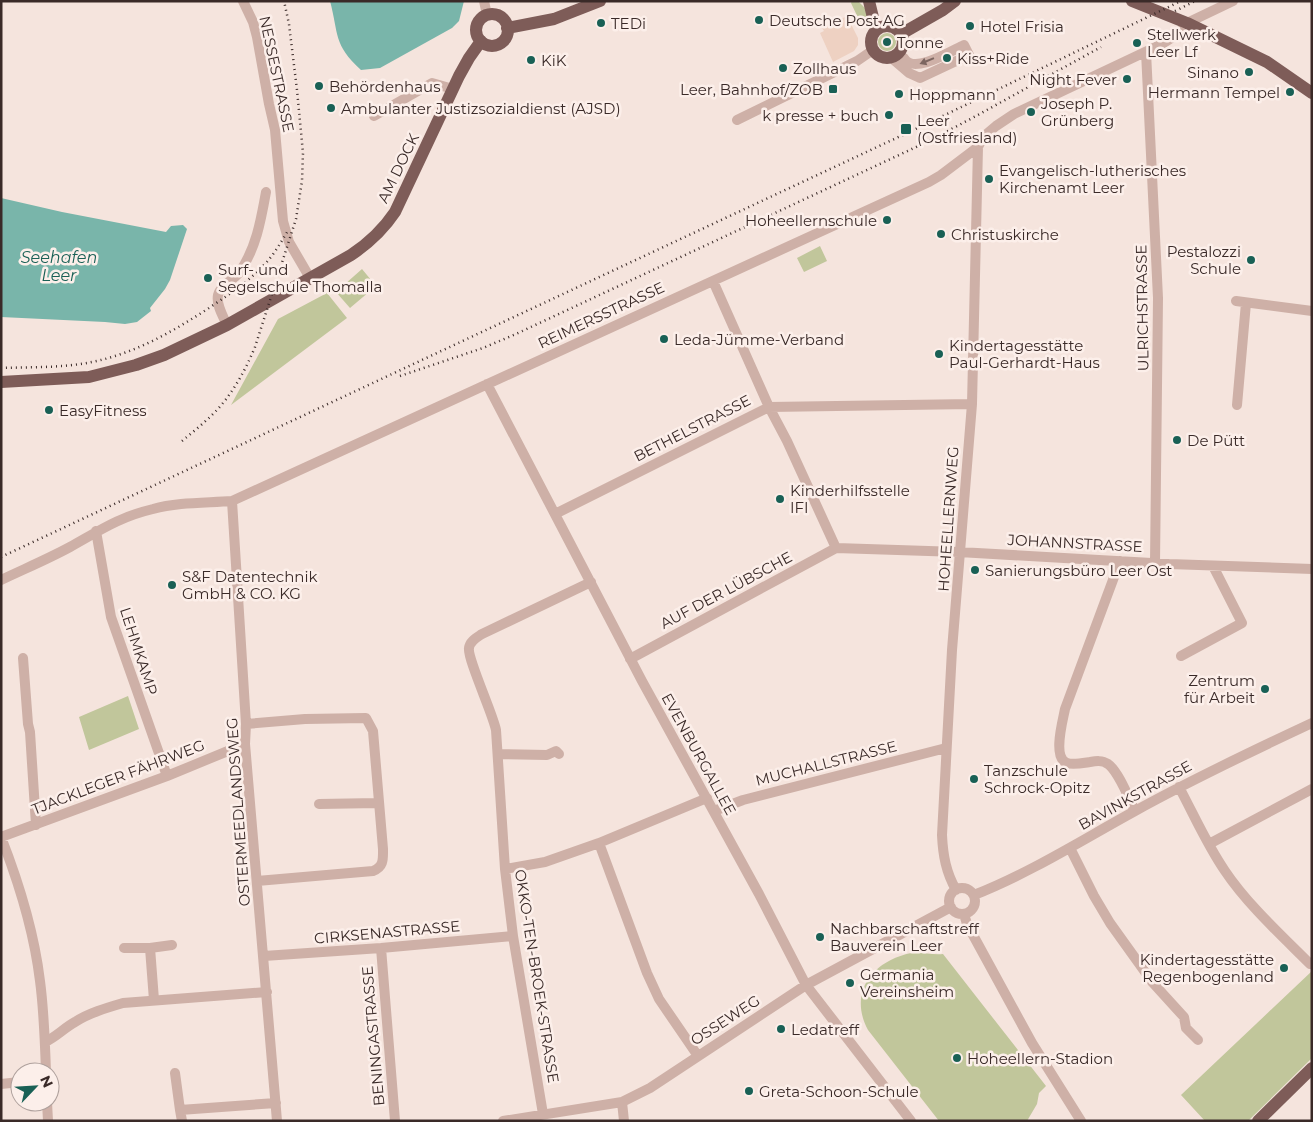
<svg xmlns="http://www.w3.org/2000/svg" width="1313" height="1122" font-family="Montserrat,sans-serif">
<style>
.green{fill:#c1c69b}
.plaza{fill:#eed1c2}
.water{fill:#79b5aa}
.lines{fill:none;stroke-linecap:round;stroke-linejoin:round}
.minor{stroke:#ceb0a7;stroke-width:10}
.major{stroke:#7e5c58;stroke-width:12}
.rail{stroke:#3a2a28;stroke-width:2.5;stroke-dasharray:1 4;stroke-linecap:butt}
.oneway{fill:#7d6661}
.poi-dot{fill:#196055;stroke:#fcefea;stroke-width:2}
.labels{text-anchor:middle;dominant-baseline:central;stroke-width:5;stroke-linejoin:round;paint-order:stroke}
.poi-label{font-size:15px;fill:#3a2a28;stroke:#fcefea;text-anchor:start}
.street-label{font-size:15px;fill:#3a2a28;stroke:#fcefea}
.water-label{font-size:16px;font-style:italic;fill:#196055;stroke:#fcefea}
</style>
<rect width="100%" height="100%" fill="#f5e4dd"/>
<path class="green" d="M852,1H858L865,8L870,18L860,22L851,3Z
M878 42a9 9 0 1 1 18 0a9 9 0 1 1-18 0Z
M820,246L827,261L804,272L797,258Z
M362,269L376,286L350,308L336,292Z
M327,293L347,318L231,405L278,319Z
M128,696L139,729L89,750L79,717Z
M911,953C922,952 932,955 943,954L1046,1086L1039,1093L1037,1104L1027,1121H939L868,1030C848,993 872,961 911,953Z
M1312,971V1058L1248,1121H1205L1181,1095Z"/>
<path class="plaza" d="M847,16L858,38V45L854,51L833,62L820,33L824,31L822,28Z"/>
<path class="water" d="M330,1H464L459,21L452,28L380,68L361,70C333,44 339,35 330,1Z
M1,198L62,212L166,232L171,226L183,225L187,229L170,280L165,289L150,308L151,311L137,322L125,324L105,322L1,317Z"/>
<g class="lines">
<path class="minor" d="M243,1L253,22L257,37L269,104L275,130L283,221L289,242L310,278
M484,1L487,15
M1146,52L1158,298L1155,563
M895,61L909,73L920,78L969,55L964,45C951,51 913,75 904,58
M374,116L432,83L453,89
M737,120L857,61L873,50
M713,281L769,407L787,441L836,548
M1236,301L1312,311
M227,325C223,316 216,305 218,295C220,286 233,280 239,273C256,249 261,220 266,192
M487,384L642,681L759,894L806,985L911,1121
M1237,405L1246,303
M232,501L246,724L245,744L277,1121
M555,514L769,407L972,404
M96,531L111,617L167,776
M836,548L959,552L1169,564L1312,569
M1120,561L1065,709C1063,720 1052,758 1067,763C1073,765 1083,763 1090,762C1096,761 1102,760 1108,764C1119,772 1129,799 1135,811
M1,580C24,569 48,559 70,547C99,531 119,517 153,509C178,502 205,503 232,501L929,182L941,175L978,147L983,137L996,126L1014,114L1162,44L1179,33L1187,23L1233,1
M1181,656L1242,623L1213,566
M23,658L28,724L30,732L36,825
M630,659L836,548
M246,724L305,719L366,718L373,731L383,849C383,859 384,867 373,871L257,881
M498,754L547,755L556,751L559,754
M1179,787C1194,815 1207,845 1225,871C1247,904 1282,936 1310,964L1312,963
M319,804L378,803
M714,811L743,800L946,748
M1,837L167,776L245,744
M1,837C19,883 34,931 40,981C44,1011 45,1042 46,1072
M599,843L647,973L659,999L698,1056
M1209,844L1312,789
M1070,848L1094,896L1110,923L1153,983L1184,1017L1186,1028L1198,1040
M505,869L545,862L599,843L707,798
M949 901a13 13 0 1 1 26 0a13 13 0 1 1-26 0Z
M956,890C946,872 943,856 942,835L952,650L972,404L978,147
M974,895C1030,873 1082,840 1135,811C1193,779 1252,751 1312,723
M964,914L967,924L1032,1043L1081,1121
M124,948H150
M381,948L395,1121
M264,956L381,948L513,936
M154,1000L150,948L172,945
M45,1042C56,1037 64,1028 75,1022C89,1013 106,1008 123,1003L267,992
M175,1073L180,1110L276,1103
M1,1084L20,1082
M47,1102L48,1121
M622,1102L624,1121
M180,1110L182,1121
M543,1114L513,936L505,869L496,730C493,714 467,658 469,648C470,641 476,638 482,634L591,582
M503,1121L622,1102L650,1088L806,985L951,907"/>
<path class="major" d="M869,1L876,30
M1132,1L1187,23L1267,62L1312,93
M476 30a16 16 0 1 1 32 0a16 16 0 1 1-32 0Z
M871 42a16 16 0 1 1 32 0a16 16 0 1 1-32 0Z
M507,28L554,19L600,1
M901,34L943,10L955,1
M1,382L89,377L136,365L164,355L227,325L351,255C369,243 383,230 395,212L459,76L469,58L481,41
M1258,1121L1312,1068"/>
<path class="rail" d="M1175,11L1195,1
M1,368C31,367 63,368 92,362C136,353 172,332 209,308C228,295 247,283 263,266C274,255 281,242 289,229
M400,376L483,348L516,334L929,141L976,116L1101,47
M182,441C193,432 204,423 214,413C232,395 245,371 255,347L296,219L302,181L303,153L297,90L289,24L284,1
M1,557L922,126L1181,1"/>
</g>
<defs><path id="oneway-solid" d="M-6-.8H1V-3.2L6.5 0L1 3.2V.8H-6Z" transform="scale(1.25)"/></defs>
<use class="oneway" href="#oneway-solid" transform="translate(927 61) rotate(158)"/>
<g class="poi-dot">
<circle cx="759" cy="20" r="5"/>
<circle cx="601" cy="23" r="5"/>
<circle cx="970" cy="26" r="5"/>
<circle cx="887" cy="42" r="5"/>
<circle cx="1137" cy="43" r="5"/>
<circle cx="947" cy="58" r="5"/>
<circle cx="531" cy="60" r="5"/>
<circle cx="783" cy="68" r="5"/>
<circle cx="1249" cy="72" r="5"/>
<circle cx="1127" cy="79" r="5"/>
<circle cx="319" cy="86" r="5"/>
<rect x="828" y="84" width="10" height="10" rx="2.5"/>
<circle cx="1290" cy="92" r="5"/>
<circle cx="899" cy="94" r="5"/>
<circle cx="331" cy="108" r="5"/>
<circle cx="1031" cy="112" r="5"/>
<circle cx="889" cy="115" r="5"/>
<rect x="900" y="123" width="12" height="12" rx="2.5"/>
<circle cx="989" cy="179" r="5"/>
<circle cx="887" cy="220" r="5"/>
<circle cx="941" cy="234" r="5"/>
<circle cx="1251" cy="260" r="5"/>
<circle cx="208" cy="278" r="5"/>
<circle cx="664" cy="339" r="5"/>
<circle cx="939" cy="354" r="5"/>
<circle cx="49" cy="410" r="5"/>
<circle cx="1177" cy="440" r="5"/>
<circle cx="780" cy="499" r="5"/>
<circle cx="975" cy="570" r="5"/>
<circle cx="172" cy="585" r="5"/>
<circle cx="1265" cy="689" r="5"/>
<circle cx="974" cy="779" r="5"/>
<circle cx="820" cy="937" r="5"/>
<circle cx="1284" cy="968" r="5"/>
<circle cx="850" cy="983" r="5"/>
<circle cx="781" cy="1029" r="5"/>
<circle cx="957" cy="1058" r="5"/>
<circle cx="749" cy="1091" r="5"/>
</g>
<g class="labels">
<g class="poi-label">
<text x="769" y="20">Deutsche Post AG</text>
<text x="611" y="23">TEDi</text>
<text x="980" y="26">Hotel Frisia</text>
<text x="1147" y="34">Stellwerk<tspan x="1147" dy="17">Leer Lf</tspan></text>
<text x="897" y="42">Tonne</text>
<text x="957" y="58">Kiss+Ride</text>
<text x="541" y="60">KiK</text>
<text x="793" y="68">Zollhaus</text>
<text x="1239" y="72" text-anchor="end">Sinano</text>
<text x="1117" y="79" text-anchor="end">Night Fever</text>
<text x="329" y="86">Behördenhaus</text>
<text x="823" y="89" text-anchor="end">Leer, Bahnhof/ZOB</text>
<text x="1280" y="92" text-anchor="end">Hermann Tempel</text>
<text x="909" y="94">Hoppmann</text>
<text x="1041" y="103">Joseph P.<tspan x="1041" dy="17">Grünberg</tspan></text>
<text x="341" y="108">Ambulanter Justizsozialdienst (AJSD)</text>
<text x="879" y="115" text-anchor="end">k presse + buch</text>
<text x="917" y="120">Leer<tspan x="917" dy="17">(Ostfriesland)</tspan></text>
<text x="999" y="170">Evangelisch-lutherisches<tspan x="999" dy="17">Kirchenamt Leer</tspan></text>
<text x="877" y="220" text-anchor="end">Hoheellernschule</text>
<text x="951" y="234">Christuskirche</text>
<text x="1241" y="251" text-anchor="end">Pestalozzi<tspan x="1241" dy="17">Schule</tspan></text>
<text x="218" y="269">Surf- und<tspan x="218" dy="17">Segelschule Thomalla</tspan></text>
<text x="674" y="339">Leda-Jümme-Verband</text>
<text x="949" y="345">Kindertagesstätte<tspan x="949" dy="17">Paul-Gerhardt-Haus</tspan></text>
<text x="59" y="410">EasyFitness</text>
<text x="1187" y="440">De Pütt</text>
<text x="790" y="490">Kinderhilfsstelle<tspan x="790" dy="17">IFI</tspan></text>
<text x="985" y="570">Sanierungsbüro Leer Ost</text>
<text x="182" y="576">S&amp;F Datentechnik<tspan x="182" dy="17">GmbH &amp; CO. KG</tspan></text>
<text x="1255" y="680" text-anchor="end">Zentrum<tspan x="1255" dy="17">für Arbeit</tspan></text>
<text x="984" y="770">Tanzschule<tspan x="984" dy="17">Schrock-Opitz</tspan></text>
<text x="830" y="928">Nachbarschaftstreff<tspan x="830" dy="17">Bauverein Leer</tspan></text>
<text x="1274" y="959" text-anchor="end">Kindertagesstätte<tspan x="1274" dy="17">Regenbogenland</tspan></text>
<text x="860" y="974">Germania<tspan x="860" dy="17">Vereinsheim</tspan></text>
<text x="791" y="1029">Ledatreff</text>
<text x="967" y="1058">Hoheellern-Stadion</text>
<text x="759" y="1091">Greta-Schoon-Schule</text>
</g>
<g class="street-label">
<text transform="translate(277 74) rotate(78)">NESSESTRASSE</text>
<text transform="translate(398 168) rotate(-64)">AM DOCK</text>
<text transform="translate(1142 308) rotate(-91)">ULRICHSTRASSE</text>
<text transform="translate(601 315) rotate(-25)">REIMERSSTRASSE</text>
<text transform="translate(692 428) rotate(-27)">BETHELSTRASSE</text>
<text transform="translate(948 519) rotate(-86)">HOHEELLERNWEG</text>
<text transform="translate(1075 543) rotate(3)">JOHANNSTRASSE</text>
<text transform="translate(726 590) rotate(-28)">AUF DER LÜBSCHE</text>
<text transform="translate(139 651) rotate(72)">LEHMKAMP</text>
<text transform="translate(699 754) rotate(61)">EVENBURGALLEE</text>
<text transform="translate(826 763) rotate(-14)">MUCHALLSTRASSE</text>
<text transform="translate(118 777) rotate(-21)">TJACKLEGER FÄHRWEG</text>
<text transform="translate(1135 795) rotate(-29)">BAVINKSTRASSE</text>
<text transform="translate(238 812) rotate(-94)">OSTERMEEDLANDSWEG</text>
<text transform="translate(387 932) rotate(-5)">CIRKSENASTRASSE</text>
<text transform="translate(537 976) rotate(81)">OKKO-TEN-BROEK-STRASSE</text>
<text transform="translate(725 1020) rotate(-33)">OSSEWEG</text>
<text transform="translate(373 1036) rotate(-95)">BENINGASTRASSE</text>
</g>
<g class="water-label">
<text x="59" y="257">Seehafen<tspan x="59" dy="18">Leer</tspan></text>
</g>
</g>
<rect width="1313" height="1122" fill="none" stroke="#3a2a28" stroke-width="5"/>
<g transform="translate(35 1087) rotate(65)"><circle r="24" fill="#fcefea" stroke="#aea09c"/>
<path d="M0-4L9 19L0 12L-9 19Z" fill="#196055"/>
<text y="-8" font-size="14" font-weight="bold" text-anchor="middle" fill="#3a2a28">N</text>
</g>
</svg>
